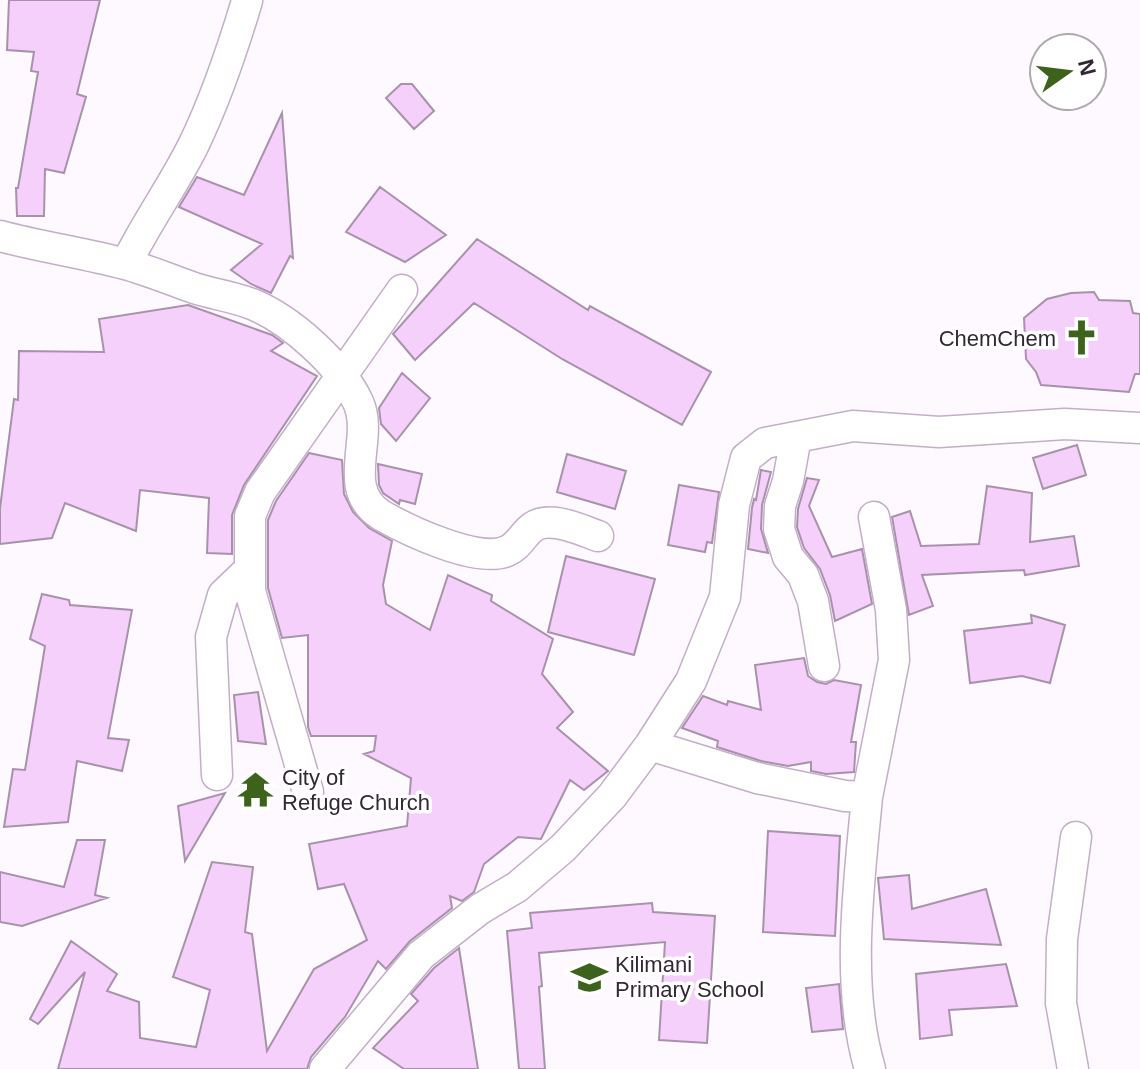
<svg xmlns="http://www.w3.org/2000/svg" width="1140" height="1069" font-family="Helvetica,sans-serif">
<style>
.building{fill:#f4d0fa;stroke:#a892ab;stroke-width:2}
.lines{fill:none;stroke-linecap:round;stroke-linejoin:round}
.street-casing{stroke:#c4adc8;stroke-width:33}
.street{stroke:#fff;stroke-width:30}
.labels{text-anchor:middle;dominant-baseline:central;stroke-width:7;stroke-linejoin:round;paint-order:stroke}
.poi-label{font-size:22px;fill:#322833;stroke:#fff;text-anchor:start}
</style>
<rect width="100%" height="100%" fill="#fef9ff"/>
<path class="building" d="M9,0H100L77,94L86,97L64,173L45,169L44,216H17L16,188H18L38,72L31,71L34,52L7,50Z
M401,84H412L434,111L414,129L386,98Z
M282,113L293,258L290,256L271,293L251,284L231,270L262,244L179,207L197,177L244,195Z
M380,187L446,235L405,262L346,232Z
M477,239L588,310L590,306L711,372L682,425L562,359L474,303L415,360L393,334Z
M1094,292L1099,300L1130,301L1133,313L1140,314V374H1135L1129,392L1041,385L1036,372L1026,359L1024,318L1047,299L1071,293Z
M188,305L272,335L283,343L271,351L317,376L244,485L232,515V554L207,553L209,498L140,490L136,531L65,503L52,538L0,544V508L14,399L18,400L19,351L104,352L99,319Z
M402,373L430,398L396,441L381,424L379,408Z
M1077,445L1086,475L1043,489L1033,458Z
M309,453L342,460L344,494L353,512L369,528L392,541L383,585L386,604L430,630L448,575L492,595L491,601L553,639L542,674L573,712L557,728L608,771L584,790L570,780L541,839L518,837L484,864L474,892L462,901L450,896L452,908L410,941L386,969L378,961L345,1017L311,1057L307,1069H58L85,972L38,1024L30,1019L71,941L117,974L107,991L139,1002L140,1038L196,1047L210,990L173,977L212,862L253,867L245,932L252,934L267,1051L314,969L367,940L344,884L318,889L309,844L407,826L411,778L364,754L374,751L376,736H311L308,727V635L282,638L268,588V520L276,501Z
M567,454L626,471L615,509L557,492Z
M378,464L422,474L415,504L400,500L399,504L383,493L379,485Z
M761,470L771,472L762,505L761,529L768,553L748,549L752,508L754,499L756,500Z
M807,478L819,480L809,506L832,557L862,549L872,604L835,621L830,595L820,569L804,548L797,527L798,509Z
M679,485L719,492L712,543L707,542L705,552L668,545Z
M987,486L1032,493L1030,542L1074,536L1079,566L1025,575L1024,570L922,575L933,606L909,615L892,517L910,511L921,546L979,544Z
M566,556L655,579L634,655L548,632Z
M42,594L69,600L70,605L132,610L108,738L129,740L122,771L77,761L68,822L4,827L13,769L25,770L45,646L30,639Z
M1031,615L1065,625L1050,683L1022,676L970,683L964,631L1032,623Z
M804,658L808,676L817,682L826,684L834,680L861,685L851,742H856L854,772L826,774L811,771V762L788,766L761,761L717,747L718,741L682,728L703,696L727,705L728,701L761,710L755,665Z
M258,692L266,744L238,741L234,695Z
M225,793L185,861L178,806Z
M768,831L840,836L835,936L763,932Z
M77,840H105L95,895L107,898L22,926L0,922V872L64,887Z
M909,875L912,909L986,889L1001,945L884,939L878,878Z
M652,903L653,912L715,916L707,1043L659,1040L665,942L539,953L542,986L539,987L545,1069H519L507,931L532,928L530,913Z
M459,948L478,1069H404L373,1048L418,1001L411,994L434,968Z
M1006,964L1017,1006L949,1010L952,1035L920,1039L916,974Z
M839,984L843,1029L812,1032L806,988Z"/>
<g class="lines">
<defs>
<path id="street" d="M0,236C41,247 84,253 125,264C148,270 171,280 194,288C213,294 234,297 252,304C291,320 340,364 358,402C375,438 339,488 381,515C407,530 478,564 507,551C519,546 523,534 533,527C550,515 581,530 598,536
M126,264C146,223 173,186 193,146C216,99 232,51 247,1
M796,437L788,481L780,506L779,529L788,557L803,575L813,601L824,666
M650,745L757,778L845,796L867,797C859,883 845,985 870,1069
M217,775L211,637L223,595L249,570
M308,792L250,591V516L260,492L402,290
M867,797L894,660L891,610L874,517
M325,1069L421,955L480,909L517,887L563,848L612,796L650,745L691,681L725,597L734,505L746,458L765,443L853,426L939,432L1065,424L1140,428
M1073,1069L1061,1003L1062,939L1076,837"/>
</defs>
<use href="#street" class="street-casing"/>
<use href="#street" class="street"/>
</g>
<defs>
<symbol id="church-bare" viewBox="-9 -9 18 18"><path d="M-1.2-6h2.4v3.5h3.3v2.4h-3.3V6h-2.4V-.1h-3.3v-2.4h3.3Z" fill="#3d621c" stroke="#fff" stroke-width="2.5" paint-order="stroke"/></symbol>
<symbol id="temple-bare" viewBox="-9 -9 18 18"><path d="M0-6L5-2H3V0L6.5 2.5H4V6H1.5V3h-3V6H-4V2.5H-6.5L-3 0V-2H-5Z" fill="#3d621c" stroke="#fff" stroke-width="2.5" paint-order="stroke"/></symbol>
<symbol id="school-bare" viewBox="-9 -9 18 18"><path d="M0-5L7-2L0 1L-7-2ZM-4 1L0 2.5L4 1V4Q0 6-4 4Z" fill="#3d621c" stroke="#fff" stroke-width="2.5" paint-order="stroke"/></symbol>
</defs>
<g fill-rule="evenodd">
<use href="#church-bare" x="1056" y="312" width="51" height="51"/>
<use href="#temple-bare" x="230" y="764" width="51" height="51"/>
<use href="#school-bare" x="564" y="952" width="51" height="51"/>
</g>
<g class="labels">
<g class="poi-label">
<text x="1056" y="338" text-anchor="end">ChemChem</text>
<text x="282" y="777">City of<tspan x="282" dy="25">Refuge Church</tspan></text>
<text x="615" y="964">Kilimani<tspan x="615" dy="25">Primary School</tspan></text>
</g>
</g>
<g transform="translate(1068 72) rotate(76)"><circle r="38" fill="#ffffff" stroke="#ada9ad" stroke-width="2"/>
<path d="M0-6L14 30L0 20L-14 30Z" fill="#3d621c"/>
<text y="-12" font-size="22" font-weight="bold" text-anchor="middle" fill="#322833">N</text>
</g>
</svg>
